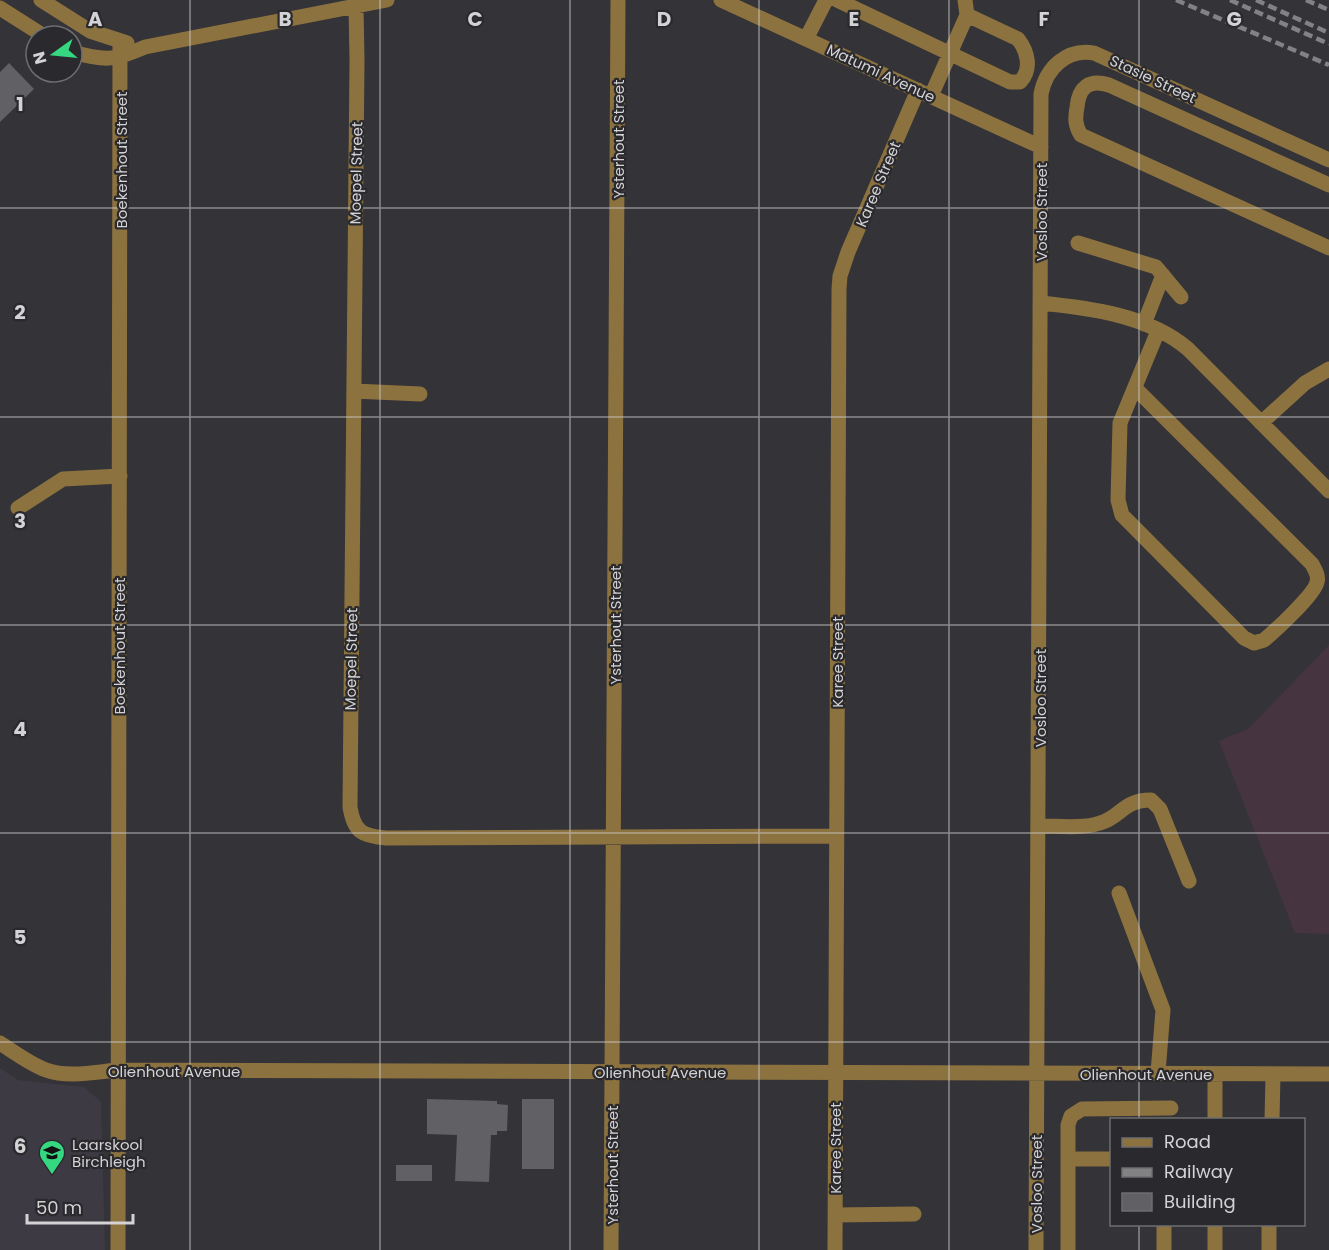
<svg xmlns="http://www.w3.org/2000/svg" width="1329" height="1250" font-family="Poppins,sans-serif">
<style>
.commercial{fill:#463540}
.built{fill:#3e3a44}
.building{fill:#616064}
.lines{fill:none;stroke-linecap:round;stroke-linejoin:round}
.minor{stroke:#8c723f;stroke-width:15}
.rail{stroke:#828184;stroke-width:4.5;stroke-dasharray:9 4.5;stroke-linecap:butt}
.grid{fill:none;stroke:#d3d2d4;stroke-width:1.5;stroke-opacity:0.55}
.labels{text-anchor:middle;dominant-baseline:central;stroke-width:4.5;stroke-linejoin:round;paint-order:stroke}
.street-label{font-size:15px;fill:#d3d2d4;stroke:#2a292d}
.poi-label{font-size:15px;fill:#d3d2d4;stroke:#2a292d;text-anchor:start}
.grid-label{font-size:20px;text-anchor:middle;font-weight:bold;fill:#d3d2d4;stroke:#2a292d;stroke-width:4.5;stroke-linejoin:round;paint-order:stroke}
</style>
<rect width="100%" height="100%" fill="#343337"/>
<path class="commercial" d="M1329,645V934L1295,933L1219,741L1248,729Z"/>
<path class="built" d="M0,1068L18,1080L84,1087L101,1102L105,1250H0Z"/>
<path class="building" d="M9,63L34,89L0,122V72Z
M427,1099L497,1101V1104L508,1105L507,1131H497V1135H491L489,1182L455,1181L457,1135L427,1134Z
M522,1099H554V1169H522Z
M396,1165H432V1181H396Z"/>
<g class="lines">
<path class="minor" d="M41,0L90,31L127,43
M721,0L1041,147
M837,0L1010,82H1020C1032,69 1028,52 1018,39L967,15
M356,6L357,61L350,807C354,832 362,836 386,838L836,836
M0,8L44,36
M806,39L826,0
M72,52C105,61 113,61 145,47L387,0
M931,96L967,15L965,0
M1329,185L1109,85C1089,79 1079,87 1077,107C1075,118 1075,126 1081,135L1329,248
M1078,243L1156,267L1181,297
M1040,303C1090,308 1148,315 1188,349L1329,491
M1144,324L1163,275
M1136,389L1312,564C1315,570 1319,576 1317,582C1315,594 1275,631 1264,640L1254,643L1244,638L1128,521L1122,515L1118,500L1120,423L1158,331
M354,391L420,394
M1261,423L1305,383L1329,369
M18,508L63,479L120,476
M1039,826C1058,826 1082,829 1100,823C1121,817 1123,800 1151,800L1160,809L1189,881
M1119,893L1163,1010L1158,1073
M0,1043C14,1052 30,1064 46,1070C68,1078 95,1072 118,1070L1329,1074
M1215,1120V1074
M1272,1120L1273,1074
M1069,1159H1112
M835,1215L914,1214
M118,1250L120,42
M611,1250L618,0
M835,1250L839,289L840,276L848,252L918,90
M1036,1250L1041,94C1046,68 1067,48 1094,53L1329,160
M1068,1250V1125L1071,1116L1082,1109L1171,1108
M1164,1250V1224
M1215,1250V1224
M1269,1250V1224"/>
<path class="rail" d="M1176,0L1329,65
M1230,0L1329,44
M1256,0L1329,33
M1306,0L1329,10"/>
</g>
<path class="grid" d="M190,0V1250M380,0V1250M570,0V1250M759,0V1250M949,0V1250M1139,0V1120M0,208H1329M0,417H1329M0,625H1329M0,833H1329M0,1042H1329M1139,1224V1250"/>
<defs>
<symbol id="school-pin" viewBox="-11 -11 22 30"><path d="M0 17L-7.5 6A9.5 9.5 0 1 1 7.5 6Z" fill="#35d881" stroke="#2a292d"/><path d="M0-5L7-2L0 1L-7-2ZM-4 1L0 2.5L4 1V4Q0 6-4 4Z" fill="#111"/></symbol>
</defs>
<g fill-rule="evenodd">
<use href="#school-pin" x="37" y="1138" width="30" height="40"/>
</g>
<g class="labels">
<g class="street-label">
<text transform="translate(881 73) rotate(25)">Matumi Avenue</text>
<text transform="translate(1153 79) rotate(25)">Stasie Street</text>
<text transform="translate(618 139) rotate(-90)">Ysterhout Street</text>
<text transform="translate(121 160) rotate(-90)">Boekenhout Street</text>
<text transform="translate(356 173) rotate(-89)">Moepel Street</text>
<text transform="translate(878 184) rotate(-67)">Karee Street</text>
<text transform="translate(1041 212) rotate(-90)">Vosloo Street</text>
<text transform="translate(615 625) rotate(-90)">Ysterhout Street</text>
<text transform="translate(119 646) rotate(-90)">Boekenhout Street</text>
<text transform="translate(351 659) rotate(-89)">Moepel Street</text>
<text transform="translate(837 662) rotate(-90)">Karee Street</text>
<text transform="translate(1040 698) rotate(-90)">Vosloo Street</text>
<text x="174" y="1071">Olienhout Avenue</text>
<text x="660" y="1072">Olienhout Avenue</text>
<text x="1146" y="1074">Olienhout Avenue</text>
<text transform="translate(835 1148) rotate(-90)">Karee Street</text>
<text transform="translate(612 1165) rotate(-90)">Ysterhout Street</text>
<text transform="translate(1036 1184) rotate(-90)">Vosloo Street</text>
</g>
<g class="poi-label">
<text x="72" y="1144">Laarskool<tspan x="72" dy="17">Birchleigh</tspan></text>
</g>
</g>
<g class="grid-label">
<text x="95" y="26">A</text>
<text x="285" y="26">B</text>
<text x="475" y="26">C</text>
<text x="664" y="26">D</text>
<text x="854" y="26">E</text>
<text x="1044" y="26">F</text>
<text x="1234" y="26">G</text>
<text x="20" y="111">1</text>
<text x="20" y="319">2</text>
<text x="20" y="528">3</text>
<text x="20" y="736">4</text>
<text x="20" y="944">5</text>
<text x="20" y="1153">6</text>
</g>
<rect x="1110" y="1118" width="195" height="108" fill="#2a292d" stroke="#6e6d70" stroke-width="1.5"/>
<rect x="1122" y="1138" width="30" height="9" fill="#8c723f" stroke="#6e6d70" stroke-width="1.5"/>
<text x="1164" y="1148" font-size="18" fill="#d3d2d4">Road</text>
<rect x="1122" y="1168" width="30" height="9" fill="#828184" stroke="#6e6d70" stroke-width="1.5"/>
<text x="1164" y="1178" font-size="18" fill="#d3d2d4">Railway</text>
<rect x="1122" y="1193" width="30" height="18" fill="#616064" stroke="#6e6d70" stroke-width="1.5"/>
<text x="1164" y="1208" font-size="18" fill="#d3d2d4">Building</text>
<g transform="translate(54 54) rotate(255)"><circle r="28" fill="#2a292d" stroke="#6e6d70" stroke-width="1.5"/>
<path d="M0-4.5L10 22L0 15L-10 22Z" fill="#35d881"/>
<text y="-9" font-size="16" font-weight="bold" text-anchor="middle" fill="#d3d2d4">N</text>
</g>
<path d="M27 1214v9h106v-9" fill="none" stroke="#d3d2d4" stroke-width="3"/>
<text x="36" y="1214" font-size="18" fill="#d3d2d4" stroke="#2a292d" stroke-width="4.5" paint-order="stroke">50 m</text>
</svg>
